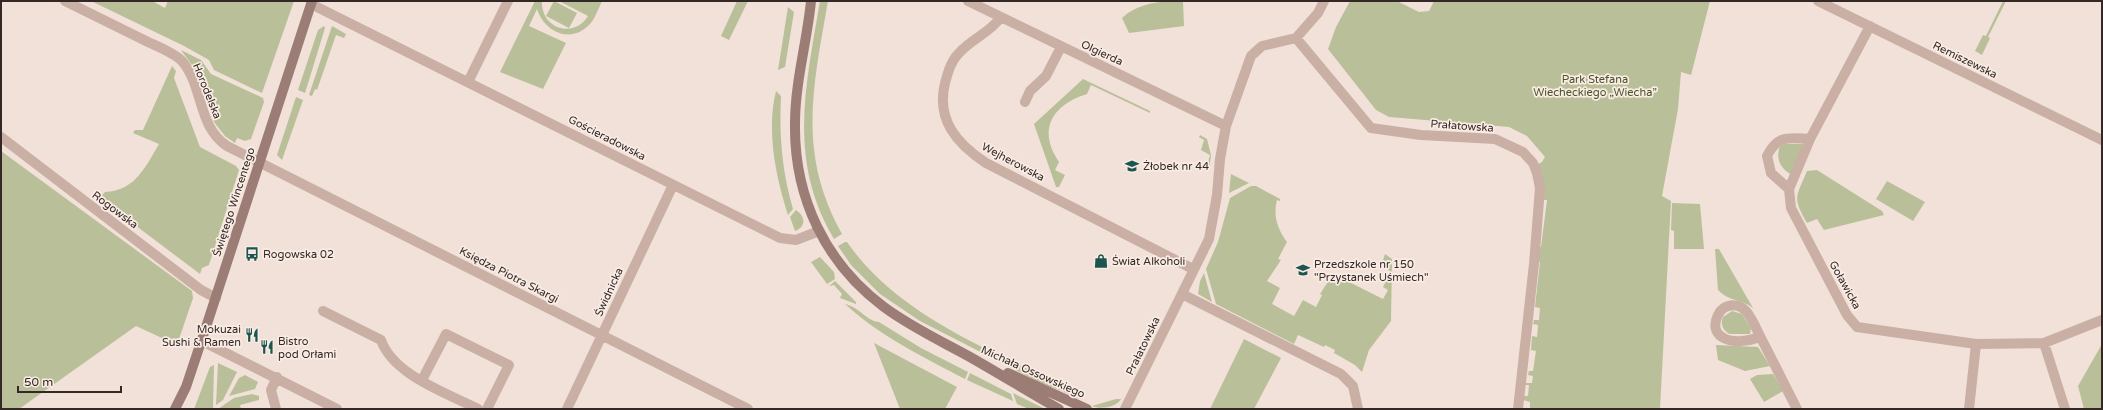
<svg xmlns="http://www.w3.org/2000/svg" width="2103" height="410" font-family="'Varela Round',sans-serif">
<style>
.green{fill:#b9c099}
.lines{fill:none;stroke-linecap:round;stroke-linejoin:round}
.street{stroke:#c9afa4;stroke-width:10}
.secondary{stroke:#9c7d76;stroke-width:10}
.labels{text-anchor:middle;dominant-baseline:central;stroke-width:3.5;stroke-linejoin:round;paint-order:stroke}
.street-label{font-size:11px;fill:#342826;stroke:#f9ece4}
.park-label{font-size:11px;fill:#4a522a;stroke:#f9ece4}
.poi-label{font-size:11px;fill:#342826;stroke:#f9ece4;text-anchor:start}
</style>
<rect width="100%" height="100%" fill="#f1e1d8"/>
<path class="green" d="M91,1H152L165,8L168,1H294L262,93L214,70L209,60L184,46Z
M535,1H542C541,29 574,39 588,16L559,1H602C598,9 595,20 588,26C569,44 544,31 537,9L529,26L566,43L543,89L500,72Z
M554,1L577,13L569,28L546,16Z
M737,1H748L729,40L721,36Z
M820,1H828C813,87 797,153 842,234L834,239C787,160 806,85 820,1Z
M1168,1H1183L1184,26L1129,33L1122,18C1136,5 1151,3 1168,1Z
M1350,1H1397L1419,12L1429,11L1434,1H1710L1691,75L1681,72L1678,109L1662,196L1671,201L1660,409H1522L1530,408V402L1523,400V396H1528L1529,385H1524L1525,383H1532L1533,376L1528,375L1529,371H1533L1536,351L1531,350L1532,336L1537,337L1538,325L1533,324L1534,320H1539L1540,308L1535,307L1540,262L1537,261L1539,247H1541L1547,200H1543L1538,164L1542,162L1545,157L1527,136L1509,127L1389,117L1376,110L1328,49L1336,27Z
M2003,1H2006L1988,37L1990,38L1982,55L1975,51L1983,35L1986,36Z
M788,7L794,12L785,67L778,70Z
M324,26L325,28L305,93L298,90L318,30Z
M332,26L346,34L344,38L336,35L317,90L315,89L312,96L309,95Z
M181,50L201,60L211,74L263,98L264,102L251,139L245,141L237,138L235,143L225,136L214,122L194,68Z
M172,66L176,71L174,78L200,147L236,166L239,170L209,265L202,268L200,274L99,198L105,192C135,191 146,166 159,144L133,133L135,130H143Z
M1083,79L1150,111V113L1091,85L1087,94C1052,105 1037,130 1059,162L1055,170L1065,175L1059,187H1056L1034,124Z
M776,91L781,96C779,136 782,171 793,209L788,215C776,178 766,131 776,91Z
M296,97L303,100L282,160L277,155Z
M1200,135L1207,139L1211,155L1209,170L1206,169L1210,155L1201,150L1204,140L1199,137Z
M1784,144H1802L1805,146L1792,175C1781,169 1775,159 1780,146Z
M1,151L192,291L193,298L177,345L136,326L19,409H1Z
M1817,170L1882,211L1884,215L1824,230L1817,219L1807,223C1792,197 1796,198 1807,171Z
M1231,174L1249,183L1229,193Z
M1887,181L1925,202L1913,221L1876,199Z
M1251,186H1256L1280,199V201L1277,200C1273,216 1277,228 1287,242L1278,259L1281,260L1267,281L1280,288L1272,304L1294,316L1303,300L1316,307L1322,295L1320,294L1333,274L1383,299L1388,290L1383,287L1391,272L1386,268L1388,263L1383,260L1385,254L1392,259L1391,321L1369,350L1362,372L1355,365L1334,353L1335,350L1325,345L1324,347L1298,335L1294,344L1216,304L1206,269L1218,242L1230,198Z
M1672,203L1700,204L1704,249H1674V231L1671,230Z
M796,210C805,216 807,226 795,231L790,217Z
M845,242H847C900,319 1002,355 1083,395L1081,399L1037,381L920,321L880,294L851,265L838,246Z
M1715,249H1719L1753,308C1741,299 1728,301 1718,290Z
M820,257L834,272L835,279L827,284L811,262Z
M1204,273L1212,302L1198,294L1200,281Z
M835,281L856,302V304L840,298L842,294L834,285L829,286Z
M845,304C859,307 868,322 879,322L921,348L968,372L965,379C923,357 880,336 845,304Z
M1732,311L1742,314L1751,328L1750,334H1730C1723,331 1720,324 1723,317Z
M1244,339L1281,358L1254,409H1210Z
M874,343L957,387L945,409H900Z
M2102,344V409H2084L2078,386Z
M1716,345L1758,347L1770,366L1745,371L1718,360Z
M218,363L237,372L223,400L216,405Z
M214,365L213,408L194,409L210,367Z
M970,373L1011,394L1013,401L967,380Z
M1773,374L1783,391L1764,402L1750,379L1757,375Z
M245,375L258,382L255,389L229,396L239,378Z
M1013,393L1045,409H1029L1017,404Z
M252,394L259,396V400L240,405L241,409H218L234,398Z
M1116,399H1121C1117,407 1100,410 1092,406Z"/>
<g class="lines">
<path class="street" d="M65,1C91,14 118,27 144,40C156,46 173,52 182,61C204,87 197,126 227,146L748,409
M968,1L1226,126
M1818,1L2102,140
M311,4L780,238L796,240L819,231
M1001,17C991,32 971,39 959,53C951,61 948,72 945,83C936,120 957,144 986,163L1193,269
M1870,26L1810,139L1789,189L1791,208L1847,315L1857,327L1976,344L2044,343L2102,320
M1296,38L1371,128L1421,135L1495,139L1523,152L1533,163L1537,173L1540,188L1534,264L1518,409
M468,82L508,1
M1025,102L1030,91L1046,76L1061,47
M1,137L201,290L216,298
M1789,189L1771,173L1767,156C1778,134 1789,138 1810,139
M1182,294L1341,374L1353,386L1358,409
M323,311L381,340C393,375 447,393 478,409
M1760,337C1749,341 1732,344 1722,337C1714,332 1714,323 1718,315C1723,304 1737,302 1746,311C1753,319 1757,331 1762,340C1774,363 1785,386 1797,409
M202,341L337,409
M2044,343L2065,409
M422,380L446,334L509,365L487,409
M276,409L271,390L277,377
M567,409L673,185
M1125,409L1209,239L1217,195L1220,159L1226,126L1251,56L1262,46L1296,38L1318,13L1324,1
M1969,409L1976,344"/>
<path class="secondary" d="M811,1C807,42 795,82 795,124C794,197 825,263 884,307C911,327 941,341 970,357C1000,374 1029,392 1059,409
M1008,373L1087,409
M175,409L186,387L207,324L312,1"/>
</g>
<defs>
<symbol id="school-bare" viewBox="-9 -9 18 18"><path d="M0-5L7-2L0 1L-7-2ZM-4 1L0 2.5L4 1V4Q0 6-4 4Z" fill="#1c554f" stroke="#f9ece4" stroke-width="2.5" paint-order="stroke"/></symbol>
<symbol id="bus-bare" viewBox="-9 -9 18 18"><path d="M-5-6H5V4H4V6H2V4H-2V6H-4V4H-5ZM-3.5-4V0h7V-4ZM-3.5 1.2v1.5H-2V1.2ZM2 1.2v1.5H3.5V1.2Z" fill="#1c554f" stroke="#f9ece4" stroke-width="2.5" paint-order="stroke"/></symbol>
<symbol id="shop-bare" viewBox="-9 -9 18 18"><path d="M-5-2.5h2.3a2.7 3.5 0 0 1 5.4 0H5L5.5 6h-11ZM-1.5-2.5h3a1.5 2.3 0 0 0-3 0Z" fill="#1c554f" stroke="#f9ece4" stroke-width="2.5" paint-order="stroke"/></symbol>
<symbol id="restaurant-bare" viewBox="-9 -9 18 18"><path d="M-5-6h1v4h1v-4h1v4h1v-4h1v5L-1.5 .5V6h-2V.5L-5-1ZM5-6V6H3V1.5H1.5Q1.5-4 5-6Z" fill="#1c554f" stroke="#f9ece4" stroke-width="2.5" paint-order="stroke"/></symbol>
</defs>
<g fill-rule="evenodd">
<use href="#school-bare" x="1122" y="156" width="20" height="20"/>
<use href="#bus-bare" x="242" y="244" width="20" height="20"/>
<use href="#shop-bare" x="1091" y="251" width="20" height="20"/>
<use href="#school-bare" x="1293" y="260" width="20" height="20"/>
<use href="#restaurant-bare" x="242" y="325" width="20" height="20"/>
<use href="#restaurant-bare" x="257" y="337" width="20" height="20"/>
</g>
<g class="labels">
<g class="street-label">
<text transform="translate(1102 53) rotate(25)">Olgierda</text>
<text transform="translate(1965 60) rotate(26)">Remiszewska</text>
<text transform="translate(207 91) rotate(68)">Horodelska</text>
<text transform="translate(1462 126) rotate(4)">Prałatowska</text>
<text transform="translate(607 138) rotate(27)">Gościeradowska</text>
<text transform="translate(1013 162) rotate(28)">Wejherowska</text>
<text transform="translate(234 202) rotate(-72)">Świętego Wincentego</text>
<text transform="translate(115 210) rotate(37)">Rogowska</text>
<text transform="translate(509 275) rotate(27)">Księdza Piotra Skargi</text>
<text transform="translate(1845 285) rotate(61)">Goławicka</text>
<text transform="translate(609 292) rotate(-65)">Świdnicka</text>
<text transform="translate(1143 346) rotate(-64)">Prałatowska</text>
<text transform="translate(1033 372) rotate(24)">Michała Ossowskiego</text>
</g>
<g class="park-label">
<text x="1595" y="79">Park Stefana<tspan x="1595" dy="13">Wiecheckiego „Wiecha”</tspan></text>
</g>
<g class="poi-label">
<text x="1143" y="166">Żłobek nr 44</text>
<text x="263" y="254">Rogowska 02</text>
<text x="1112" y="261">Świat Alkoholi</text>
<text x="1314" y="264">Przedszkole nr 150<tspan x="1314" dy="13">"Przystanek Uśmiech"</tspan></text>
<text x="241" y="329" text-anchor="end">Mokuzai<tspan x="241" dy="13">Sushi &amp; Ramen</tspan></text>
<text x="278" y="341">Bistro<tspan x="278" dy="13">pod Orłami</tspan></text>
</g>
</g>
<rect width="2103" height="410" fill="none" stroke="#342826" stroke-width="4"/>
<path d="M18 386v6h103v-6" fill="none" stroke="#342826" stroke-width="2"/>
<text x="24" y="386" font-size="12" fill="#342826" stroke="#f9ece4" stroke-width="3" paint-order="stroke">50 m</text>
</svg>
